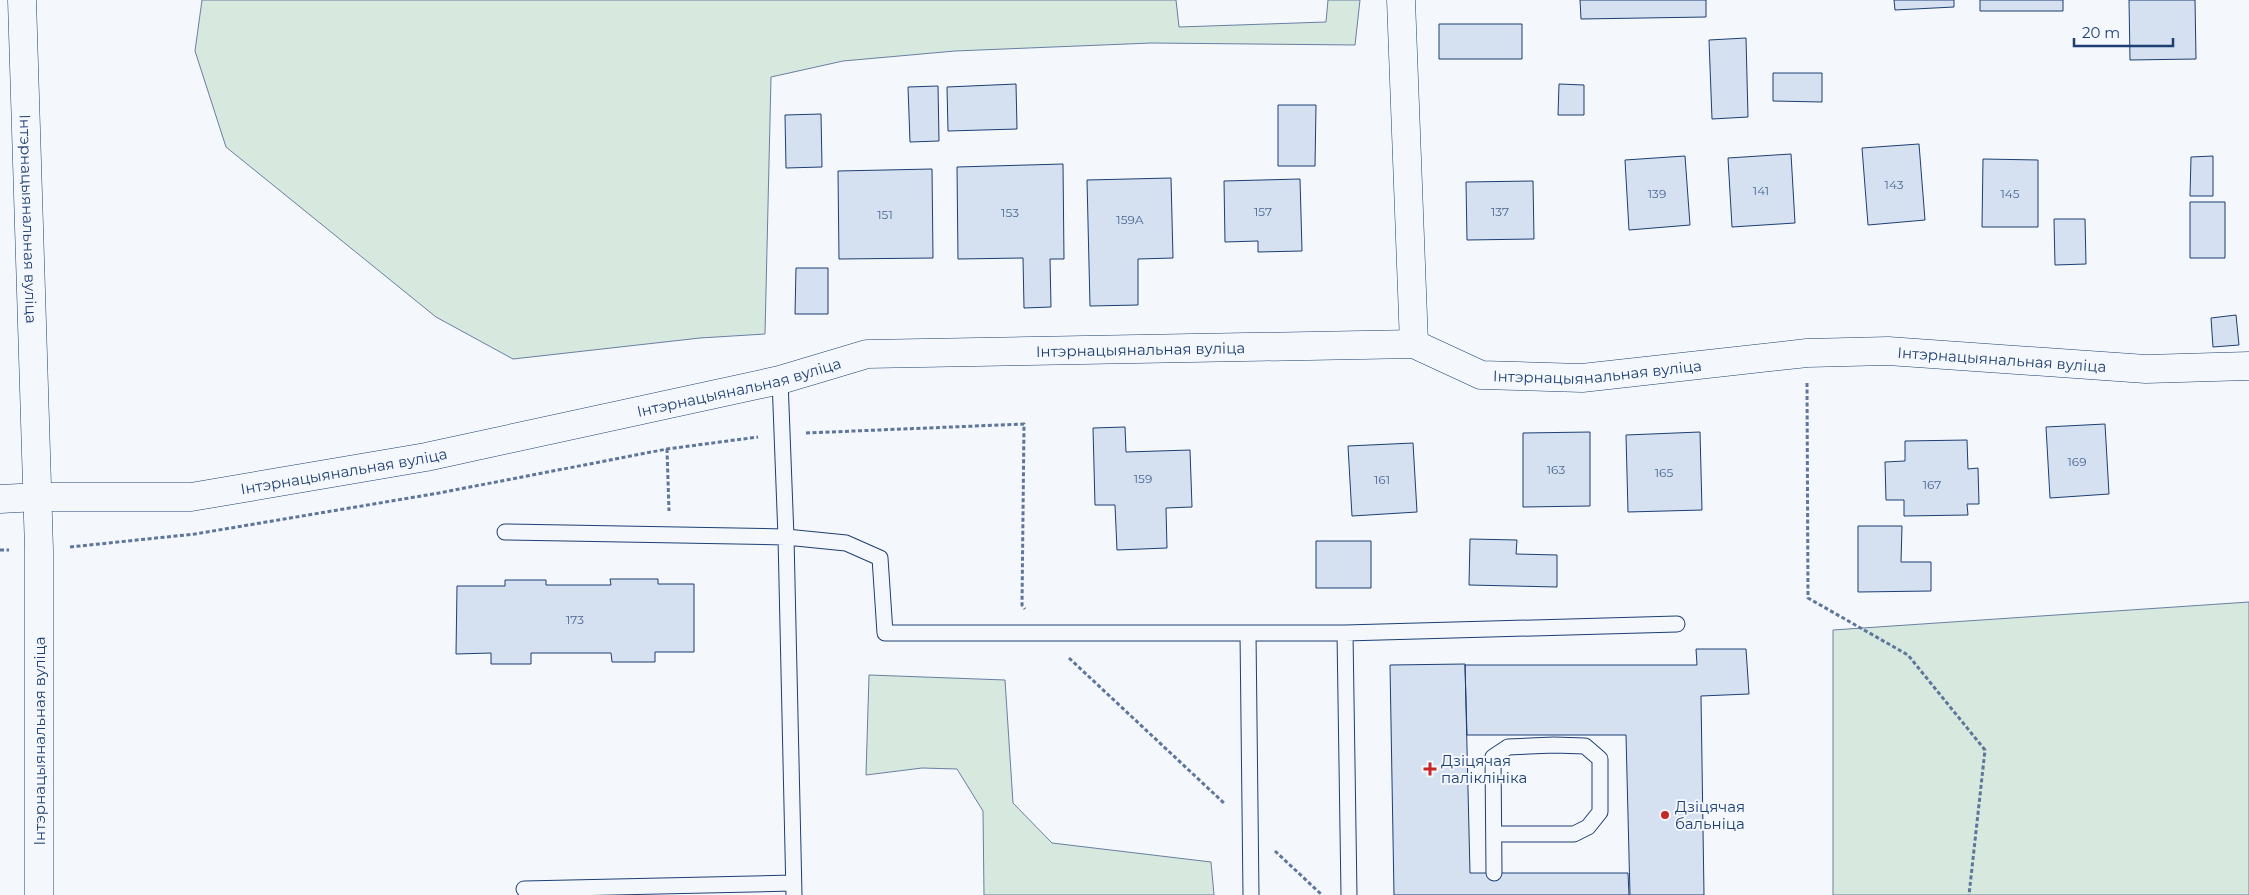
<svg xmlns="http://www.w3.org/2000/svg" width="2249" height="895" font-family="Montserrat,sans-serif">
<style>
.green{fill:#d7e8df;stroke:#687fa3}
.building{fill:#d5e0f0;stroke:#1d3f73}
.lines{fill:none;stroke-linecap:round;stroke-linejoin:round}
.lane-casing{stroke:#1d3f73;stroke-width:17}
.street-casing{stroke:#1d3f73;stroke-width:29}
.secondary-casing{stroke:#1d3f73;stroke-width:29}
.path{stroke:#5e769c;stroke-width:3;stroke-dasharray:4 2.5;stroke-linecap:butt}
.lane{stroke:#f4f7fb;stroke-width:15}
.street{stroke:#f4f7fb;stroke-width:28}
.secondary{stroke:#f4f7fb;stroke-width:28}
.poi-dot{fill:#c62828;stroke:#f4f7fb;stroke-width:2}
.labels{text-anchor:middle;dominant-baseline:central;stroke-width:4;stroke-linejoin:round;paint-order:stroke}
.number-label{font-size:12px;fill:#4b6792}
.street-label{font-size:15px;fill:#1d3f73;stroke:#f4f7fb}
.poi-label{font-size:15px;fill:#1d3f73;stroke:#f4f7fb;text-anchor:start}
</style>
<rect width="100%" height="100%" fill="#f4f7fb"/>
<path class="green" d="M202,0H1176L1179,27L1326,22L1328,0H1360L1355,45L1151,43L955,51L843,61L771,77L765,334L700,338L513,359L436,317L226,147L195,51Z
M2249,602V895H1833V630Z
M869,675L1005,680L1013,803L1052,843L1211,862L1214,895H984L983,811L957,769L922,768L866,775Z"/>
<path class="building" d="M1580,0H1706V17L1581,19Z
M1894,0H1954V7L1895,10Z
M1980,0H2063V11H1980Z
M2129,0H2195L2196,59L2130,60Z
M1439,24H1522V59H1439Z
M1746,38L1748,117L1712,119L1709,40Z
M1773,73H1822V102L1773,101Z
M1016,84L1017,129L948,131L947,87Z
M1559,84L1584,85V115H1558Z
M938,86L939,141L910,142L908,87Z
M1278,105H1316L1315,166H1278Z
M821,114L822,167L786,168L785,115Z
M1919,144L1925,220L1868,225L1862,148Z
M1791,154L1795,223L1732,227L1728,158Z
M1685,156L1690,225L1629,230L1625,160Z
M2213,156V196H2190L2191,157Z
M1983,159L2038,160V227H1982Z
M1063,164L1064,259H1050L1051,307L1024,308L1023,258L958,259L957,167Z
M932,169L933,258L839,259L838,171Z
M1171,178L1173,258L1138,259V305L1090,306L1087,180Z
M1300,179L1302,251L1258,252V241L1225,242L1224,181Z
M1533,181L1534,239L1467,240L1466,182Z
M2190,202H2225V258H2190Z
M2054,219H2085L2086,264L2055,265Z
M796,268H828V314H795Z
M2236,315L2239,345L2213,347L2211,318Z
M2105,424L2109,494L2050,498L2046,427Z
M1125,427L1126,452L1190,450L1192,507L1166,508L1167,548L1117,550L1115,505H1095L1093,428Z
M1590,432V506L1523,507V433Z
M1700,432L1702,510L1628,512L1626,435Z
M1967,440L1968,469L1978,468L1979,504H1967L1968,515L1904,516V500H1886L1885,462L1905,461V441Z
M1413,443L1417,512L1352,516L1348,446Z
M1858,526H1902L1901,562H1931V591L1858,592Z
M1470,539L1517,540L1516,554L1557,555V587L1469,585Z
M1316,541H1371V588H1316Z
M610,579H658V584H694V652H655V662H612L611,653H531V664H491V653L456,654L457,586H505V580H546V585H611Z
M1696,649H1746L1749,694L1701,696L1704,895H1630L1626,735H1467L1465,665H1697Z
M1465,664L1470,873H1628L1629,895H1394L1390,665Z"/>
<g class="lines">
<defs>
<path id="lane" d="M780,380L786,537L794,895
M505,532L786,537L846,543L880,558L885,633H1345L1677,624
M1248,633L1251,895
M1345,633L1349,895
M1494,834H1574L1588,827L1600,812V759L1585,746L1554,745L1508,747L1493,757L1494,873
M524,889L793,883"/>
<g id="street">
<path d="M1401,0L1414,344"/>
<path id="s1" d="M38,497H191L426,457L780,380L867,354L1414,344L1481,375L1582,378L1807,353L1888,351L2146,369L2249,366"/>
</g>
<g id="secondary">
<path id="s2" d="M22,0L39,550V895"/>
<path d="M0,499L38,497"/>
</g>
</defs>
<use href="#lane" class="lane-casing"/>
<use href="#street" class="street-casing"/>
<use href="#secondary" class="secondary-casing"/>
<path class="path" d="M1807,383L1808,598L1908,655L1985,750L1969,895
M806,433L1024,424L1022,605L1025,609
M667,449L669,511
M70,547L195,534L439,493L667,449L758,437
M0,550H9
M1069,658L1225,804
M1275,851L1322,895"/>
<use href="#lane" class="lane"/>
<use href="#street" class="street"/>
<use href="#secondary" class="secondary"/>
</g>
<g class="poi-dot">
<path d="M1427.5 761.5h5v5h5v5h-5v5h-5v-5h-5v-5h5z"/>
<circle cx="1665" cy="815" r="5"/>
</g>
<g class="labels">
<g class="number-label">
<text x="1894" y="184">143</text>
<text x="1761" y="190">141</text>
<text x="1657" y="193">139</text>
<text x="2010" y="193">145</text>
<text x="1263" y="211">157</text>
<text x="1500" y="211">137</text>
<text x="1010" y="212">153</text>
<text x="885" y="214">151</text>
<text x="1130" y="219">159А</text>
<text x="2077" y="461">169</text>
<text x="1556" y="469">163</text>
<text x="1664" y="472">165</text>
<text x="1143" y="478">159</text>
<text x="1382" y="479">161</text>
<text x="1932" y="484">167</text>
<text x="575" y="619">173</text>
</g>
<g class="street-label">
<text stroke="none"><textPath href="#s2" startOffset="219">Інтэрнацыянальная вуліца</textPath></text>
<text stroke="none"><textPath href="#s1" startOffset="1118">Інтэрнацыянальная вуліца</textPath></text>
<text stroke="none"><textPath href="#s1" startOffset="1988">Інтэрнацыянальная вуліца</textPath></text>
<text stroke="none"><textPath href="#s1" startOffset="1582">Інтэрнацыянальная вуліца</textPath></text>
<text stroke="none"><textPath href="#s1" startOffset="712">Інтэрнацыянальная вуліца</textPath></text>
<text stroke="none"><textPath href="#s1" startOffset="308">Інтэрнацыянальная вуліца</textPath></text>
<text transform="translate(39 741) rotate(-90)">Інтэрнацыянальная вуліца</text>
</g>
<g class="poi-label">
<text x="1441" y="760">Дзіцячая<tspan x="1441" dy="17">паліклініка</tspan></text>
<text x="1675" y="806">Дзіцячая<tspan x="1675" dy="17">бальніца</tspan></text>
</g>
</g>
<path d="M2074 38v8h99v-8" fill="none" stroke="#1d3f73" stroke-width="2.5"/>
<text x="2082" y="38" font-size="15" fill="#1d3f73" stroke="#f4f7fb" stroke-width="4" paint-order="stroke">20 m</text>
</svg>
